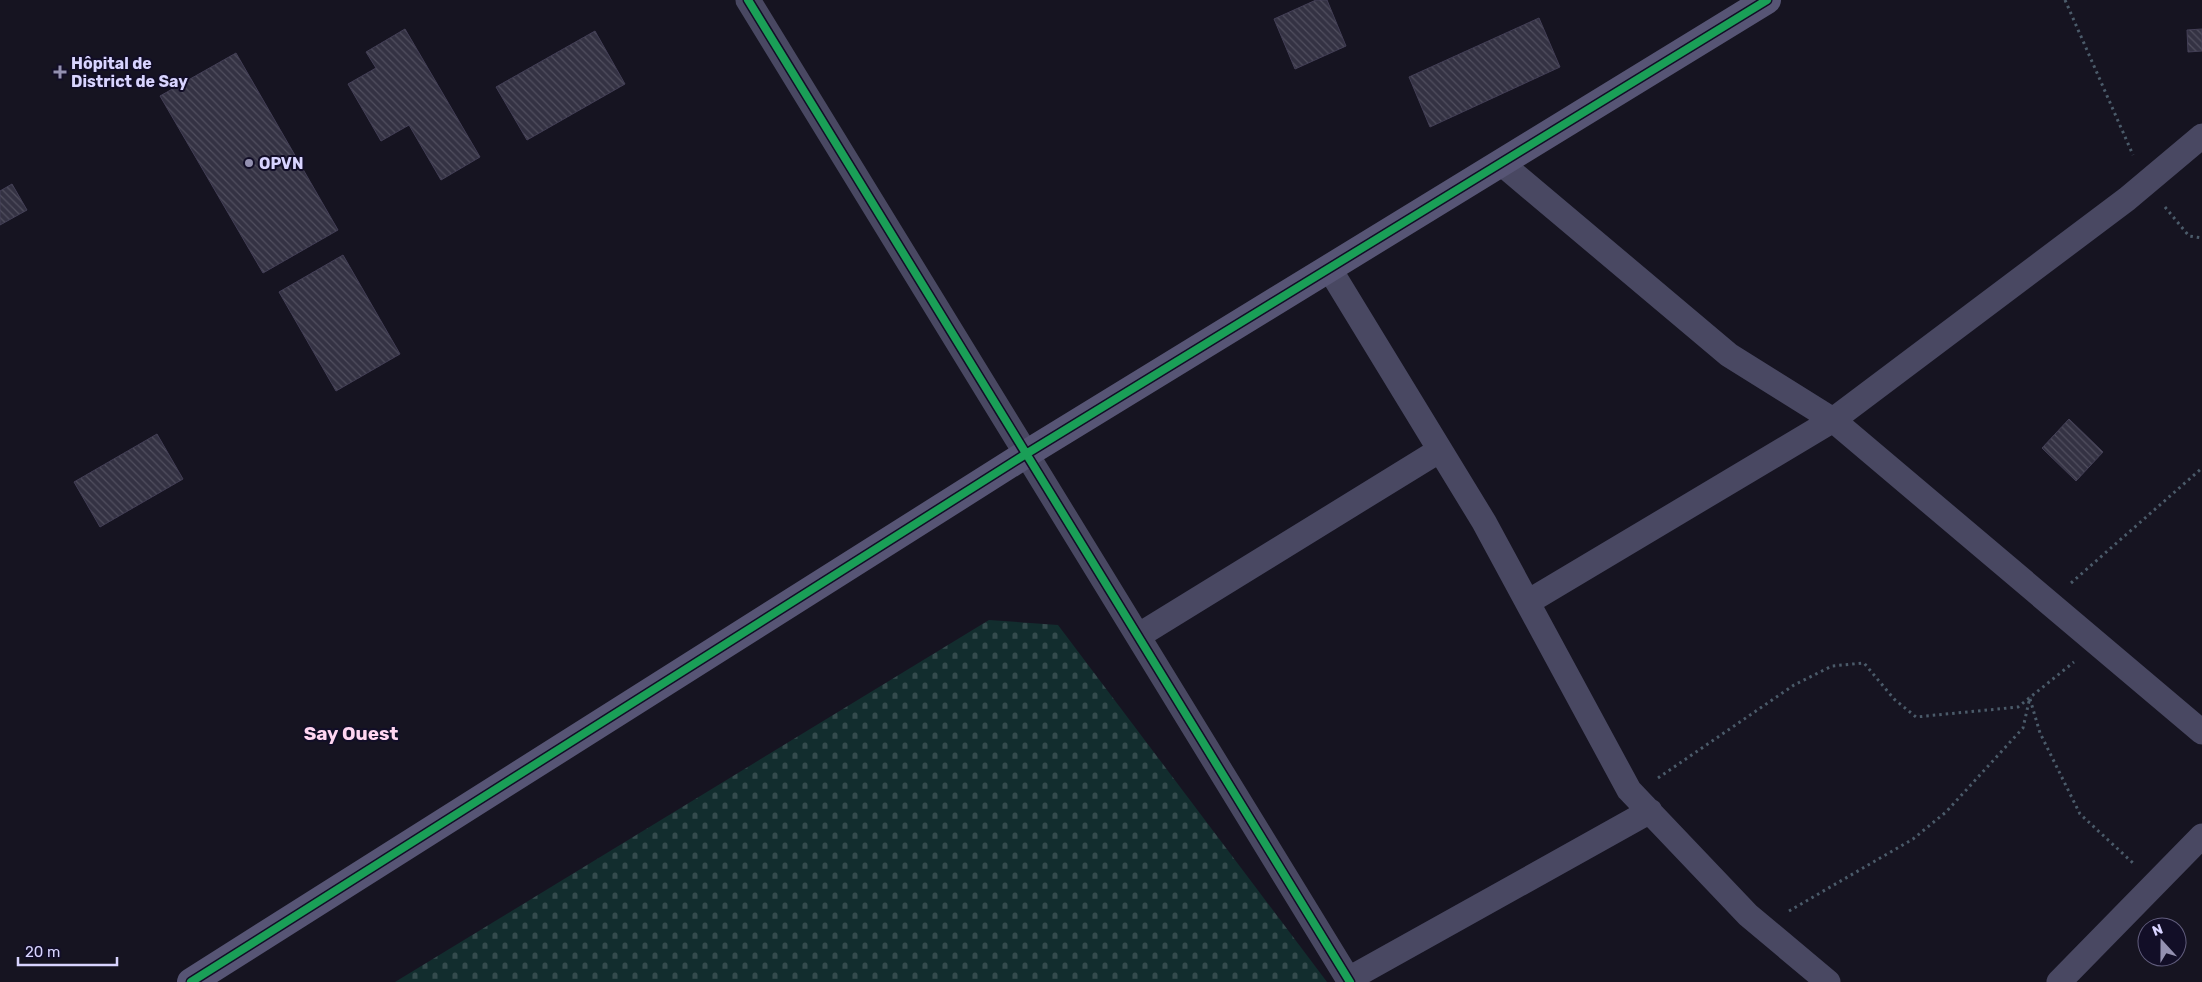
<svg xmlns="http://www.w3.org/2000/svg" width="2202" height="982" font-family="Rubik,sans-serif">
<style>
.cemetery{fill:url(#cemetery-stones)}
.building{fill:url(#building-back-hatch);stroke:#433f56}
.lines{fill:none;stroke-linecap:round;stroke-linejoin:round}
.path{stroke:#4b5b6a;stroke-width:3;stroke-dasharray:2.5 4;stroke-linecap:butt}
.street{stroke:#494862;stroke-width:25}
.secondary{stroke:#575575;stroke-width:28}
.cycleway-casing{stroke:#120e27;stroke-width:11}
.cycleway{stroke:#1a9f57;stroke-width:8}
.poi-dot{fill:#9491b1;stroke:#120e27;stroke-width:2}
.labels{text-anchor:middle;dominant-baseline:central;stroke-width:4;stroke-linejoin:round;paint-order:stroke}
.poi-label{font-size:16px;font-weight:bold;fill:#d8d4ff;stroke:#120e27;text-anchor:start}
.quarter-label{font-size:19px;font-weight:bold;fill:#ffd6f1;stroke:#120e27}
</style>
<defs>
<pattern id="cemetery-stones" width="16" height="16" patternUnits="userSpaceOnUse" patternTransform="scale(1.25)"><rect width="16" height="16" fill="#122d2e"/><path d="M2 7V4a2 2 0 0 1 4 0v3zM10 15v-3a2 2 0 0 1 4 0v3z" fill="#344b4d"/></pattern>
<pattern id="building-back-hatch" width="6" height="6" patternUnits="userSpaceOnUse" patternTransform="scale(1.25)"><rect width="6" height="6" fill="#343243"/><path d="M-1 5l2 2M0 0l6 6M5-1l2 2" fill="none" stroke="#514f5f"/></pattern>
</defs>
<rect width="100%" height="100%" fill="#161421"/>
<path class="cemetery" d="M989,620L1058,625L1327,982H395Z"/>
<path class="building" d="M1316,0H1327L1346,46L1295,69L1274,19Z
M1539,18L1560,67L1430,127L1409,77Z
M405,29L480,157L441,180L409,125L381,141L348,84L376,68L366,52Z
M2202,29V51L2188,52L2187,30Z
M595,31L625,84L527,140L496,87Z
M236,53L338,230L263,273L160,96Z
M12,184L27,210L0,225V191Z
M343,255L400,354L336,391L279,292Z
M2069,419L2103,452L2076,481L2042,448Z
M157,434L183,479L100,527L74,482Z"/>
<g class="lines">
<path class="path" d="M2065,0L2133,155
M2165,207L2189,236L2202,238
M2071,583L2202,468
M2030,699L2040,733L2080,814L2133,863
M1658,778L1794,685L1832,666L1864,663L1894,699L1916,717L2018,707L2074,662
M1789,911L1913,839L1946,812L2023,728L2030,697"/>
<path class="street" d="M748,0L1350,982
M1501,163L1729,355L1833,420L2202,732
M1329,268L1484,522L1629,790L1748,915L1828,982
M1528,602L1833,420L2127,199L2202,136
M1138,636L1440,450
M1349,979L1650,811
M2059,982L2202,836"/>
<path class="secondary" d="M191,982L1026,454L1767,0"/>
<defs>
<path id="cycleway" d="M748,0L1350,982
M191,982L1026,454L1767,0"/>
</defs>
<use href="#cycleway" class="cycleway-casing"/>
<use href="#cycleway" class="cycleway"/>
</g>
<g class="poi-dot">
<path d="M57.5 64.5h5v5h5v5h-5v5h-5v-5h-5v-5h5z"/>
<circle cx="249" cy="163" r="5"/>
</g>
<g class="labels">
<g class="poi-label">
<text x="71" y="63">Hôpital de<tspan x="71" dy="18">District de Say</tspan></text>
<text x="259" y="163">OPVN</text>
</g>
<g class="quarter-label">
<text x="351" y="733">Say Ouest</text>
</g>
</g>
<g transform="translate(2162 942) rotate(339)"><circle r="24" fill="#120e27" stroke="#615d7d"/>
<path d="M0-4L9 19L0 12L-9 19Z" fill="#9491b1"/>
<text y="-8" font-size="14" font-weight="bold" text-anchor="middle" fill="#d8d4ff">N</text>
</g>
<path d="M18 957v8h99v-8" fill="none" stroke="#d8d4ff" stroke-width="2.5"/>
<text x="25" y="957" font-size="15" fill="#d8d4ff" stroke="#120e27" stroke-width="4" paint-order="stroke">20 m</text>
</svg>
